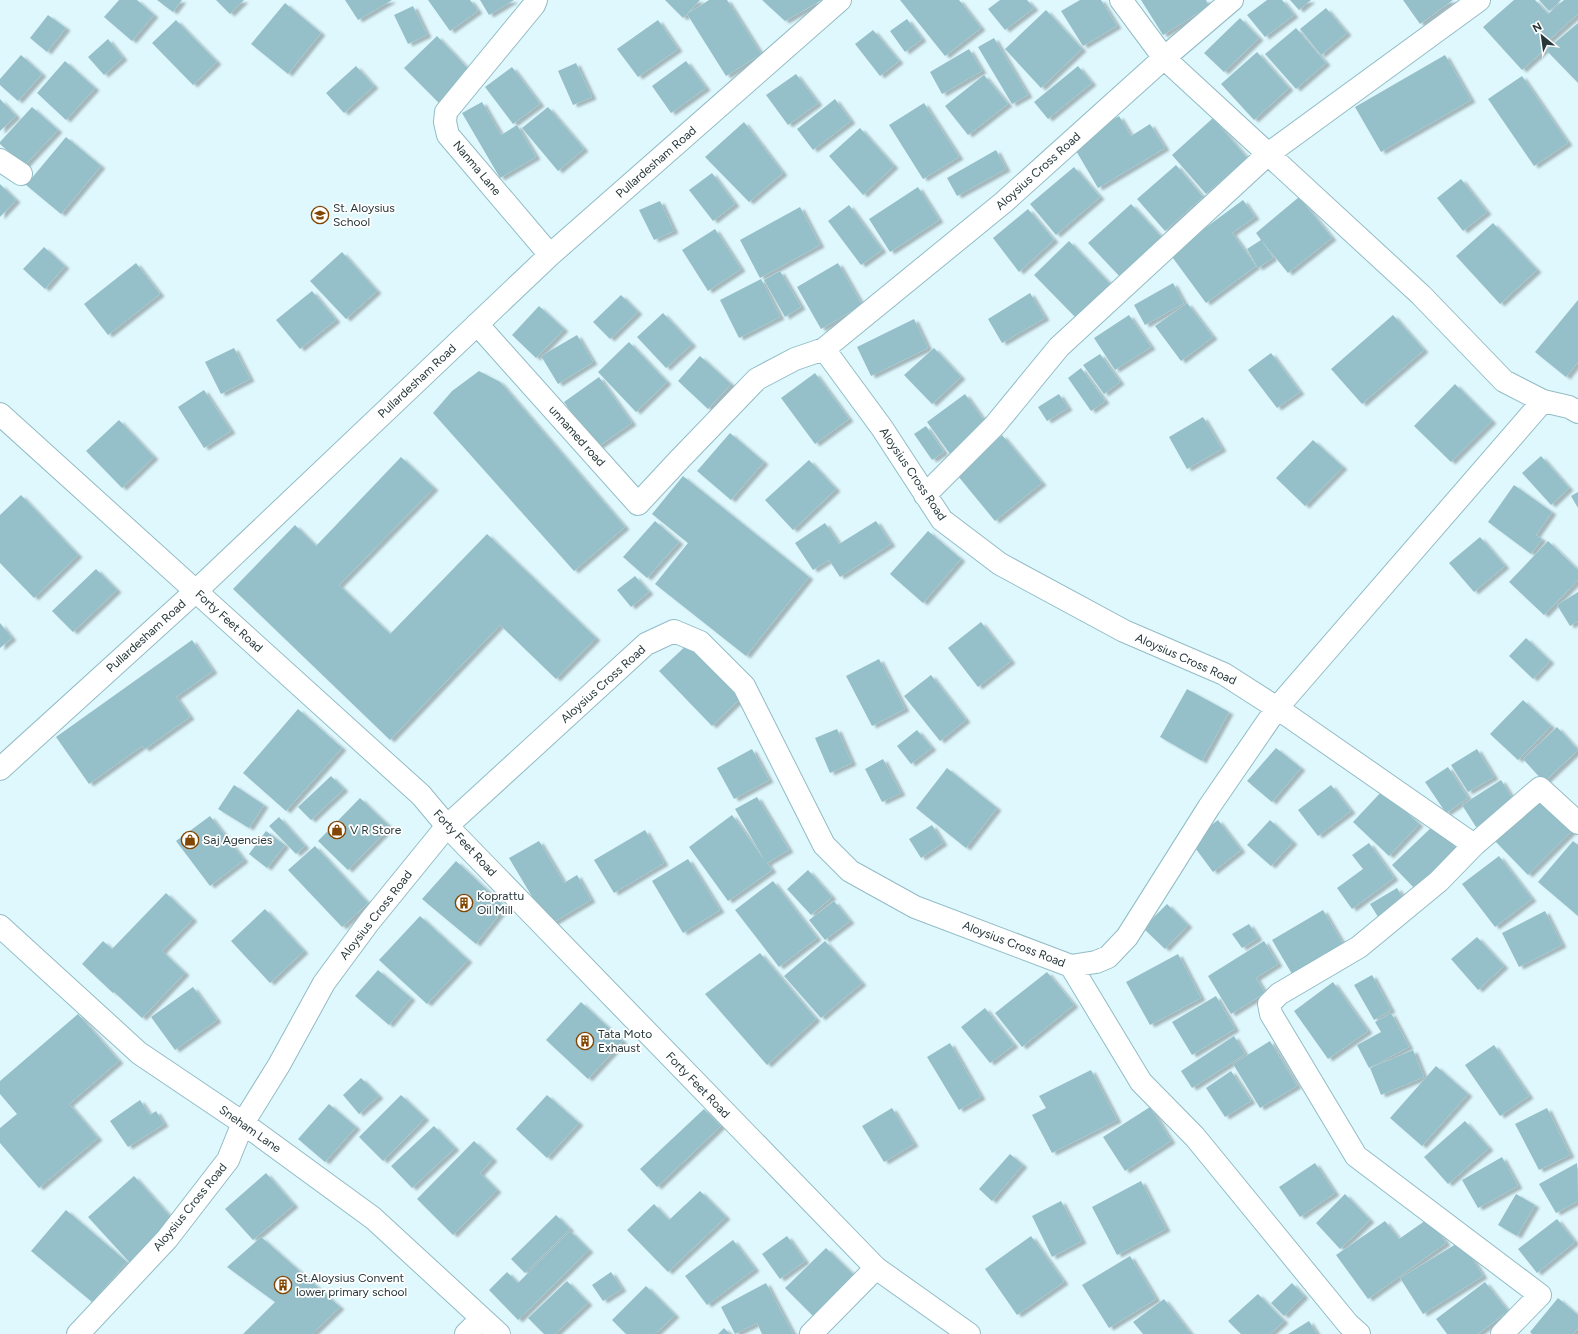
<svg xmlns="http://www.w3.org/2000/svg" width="1578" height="1334" font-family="Figtree,sans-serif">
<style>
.building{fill:#96c0c9;filter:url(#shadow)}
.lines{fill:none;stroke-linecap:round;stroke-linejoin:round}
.minor-casing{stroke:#92bcc5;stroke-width:24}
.major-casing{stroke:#92bcc5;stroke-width:24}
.minor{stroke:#fff;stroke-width:22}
.major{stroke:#fff;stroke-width:22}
.labels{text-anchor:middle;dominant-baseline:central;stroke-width:3.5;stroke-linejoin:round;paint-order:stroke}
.street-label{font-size:12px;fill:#27383b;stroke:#fff}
.poi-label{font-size:12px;fill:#27383b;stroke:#fff;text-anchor:start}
</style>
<defs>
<filter id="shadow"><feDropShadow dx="4.5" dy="2.5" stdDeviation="1" flood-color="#0004"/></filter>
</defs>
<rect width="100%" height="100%" fill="#def8fe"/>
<path class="building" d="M119,0H137L154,15L132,41L104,17Z
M157,0H182L173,12Z
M216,0H244L230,14Z
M345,0H392L358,20Z
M428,0H470L478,11L450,31Z
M480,0H514L489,15Z
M665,0H700L683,18Z
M709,0H727L761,54L726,76L687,14Z
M762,0H822L785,21Z
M900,0H959L981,28L945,56Z
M1000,0H1027L1034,8L1005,30L988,9Z
M1080,0H1101L1117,26L1083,46L1061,11Z
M1141,0H1206L1209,6L1163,35Z
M1267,0H1282L1294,15L1265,37L1247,15Z
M1290,0H1311L1299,10Z
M1403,0H1453L1420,24Z
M1514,0H1535L1548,14L1564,0H1578V14L1549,40L1552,43L1522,70L1483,27Z
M1539,0H1561L1549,11Z
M285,3L321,33L288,74L251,44Z
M413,6L427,35L408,44L394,15Z
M1326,8L1347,33L1321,55L1300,29Z
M1046,10L1082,49L1041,88L1005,49Z
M48,15L66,28L47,52L30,38Z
M1240,18L1259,38L1224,72L1204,53Z
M907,19L922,39L905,52L890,31Z
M176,20L217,62L193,85L152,43Z
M658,20L678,49L638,77L617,49Z
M1578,23V83L1546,50Z
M1296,28L1326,63L1296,89L1265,54Z
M873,30L899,61L880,76L855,44Z
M437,36L473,74L441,105L404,68Z
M994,38L1028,95L1012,104L978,47Z
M108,39L123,58L104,75L88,57Z
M969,49L982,71L942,94L930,72Z
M1257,52L1289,88L1254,120L1221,84Z
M21,55L42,74L18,101L0,85V79Z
M1445,55L1471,100L1381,152L1355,107Z
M65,61L95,88L66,120L37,93Z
M686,61L706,88L671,113L652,86Z
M576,63L592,97L573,105L558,71Z
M356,66L374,86L344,113L326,93Z
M1078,66L1092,83L1048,119L1034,102Z
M512,67L540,104L513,124L485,87Z
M796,74L818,103L788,125L766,95Z
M984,75L1008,104L968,135L945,106Z
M1522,76L1568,143L1534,166L1488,99Z
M0,99L16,116L0,131Z
M835,99L851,121L813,150L797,129Z
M482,102L501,135L517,125L536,157L500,178L462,113Z
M924,103L959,157L923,179L889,125Z
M32,107L58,130L24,166L0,144V142Z
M548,107L584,149L558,171L522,128Z
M1119,116L1131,136L1150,124L1165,148L1098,188L1072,144Z
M1213,118L1247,158L1206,194L1172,155Z
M744,122L783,173L749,202L705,157Z
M860,128L894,166L863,195L829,156Z
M66,137L101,166L61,214L26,185Z
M996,150L1006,169L957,196L947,178Z
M1176,165L1203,197L1165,231L1137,199Z
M1074,167L1100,197L1056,235L1030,204Z
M712,173L735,204L713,221L689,190Z
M1461,179L1487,212L1463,231L1437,198Z
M0,184L16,200L0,217Z
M918,187L939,220L890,252L869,219Z
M1299,197L1332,238L1288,273L1262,241L1273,258L1258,268L1247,249L1261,240L1256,233Z
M1243,200L1255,217L1232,233L1256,266L1206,303L1170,254Z
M660,201L674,231L654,240L639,210Z
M1131,204L1165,241L1123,280L1088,243Z
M849,205L882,250L861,265L828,221Z
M800,207L820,245L760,278L740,240Z
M1028,209L1054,240L1019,272L993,238Z
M1493,223L1537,270L1500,304L1456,256Z
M715,229L741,269L708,291L682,250Z
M1069,241L1114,288L1080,322L1034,275Z
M44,247L65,266L45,289L23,269Z
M342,252L377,291L346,319L310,281Z
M136,263L160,294L108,335L84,304Z
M838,263L862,305L821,329L797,287Z
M780,271L801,307L785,317L764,280Z
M761,279L780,317L739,338L720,300Z
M1173,283L1184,303L1145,325L1134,305Z
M312,291L336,320L300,349L276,320Z
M1030,293L1045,318L1002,343L988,319Z
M621,295L638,312L610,339L593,322Z
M1578,300V362L1566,377L1535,352Z
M1187,303L1213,337L1181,361L1155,326Z
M539,306L564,329L536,358L512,335Z
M663,313L692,344L666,368L637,337Z
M1129,315L1151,347L1115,370L1094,338Z
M1393,315L1424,350L1362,404L1331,369Z
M914,319L928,348L871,376L857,347Z
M577,335L593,362L558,384L541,356Z
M629,342L667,382L636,412L598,372Z
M234,348L250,379L221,394L205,362Z
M934,348L961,377L932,404L904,375Z
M1271,353L1300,392L1277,408L1248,370Z
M1100,354L1120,382L1104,394L1083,365Z
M700,356L731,384L708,409L678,381Z
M1081,368L1105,401L1091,411L1068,378Z
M479,371L500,382L625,527L574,571L433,413L452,391Z
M815,373L849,419L815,444L781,398Z
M599,377L632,423L596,448L564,402Z
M1455,384L1492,421L1451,462L1414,426Z
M204,390L231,431L204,448L178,407Z
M965,394L988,426L950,454L927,422Z
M1059,394L1068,408L1047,421L1038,407Z
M1203,417L1222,449L1187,469L1169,437Z
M119,420L154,457L122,488L86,451Z
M926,426L944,452L932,460L914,434Z
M730,433L764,462L731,500L697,471Z
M1002,435L1042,483L995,521L958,476Z
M1313,440L1343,467L1305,506L1276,478Z
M1541,456L1569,488L1551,505L1522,473Z
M401,457L434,488L339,585L390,634L487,534L596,638L556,679L500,625L390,740L233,589L295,525L316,546Z
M809,460L836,489L793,530L765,500Z
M683,476L809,577L746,656L655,584L688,543L652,514Z
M1514,485L1552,512L1536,535L1542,539L1531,554L1488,522Z
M1578,492V508L1571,496Z
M21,495L78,555L34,598L0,563V515Z
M655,521L679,542L647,578L623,557Z
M876,521L891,544L840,577L829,560L813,570L795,543L825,523L839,544Z
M928,531L961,559L923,603L890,574Z
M1480,537L1505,566L1474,592L1449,563Z
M1548,541L1578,570V580L1544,615L1509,582Z
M96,569L117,590L73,632L52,611Z
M635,576L649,592L631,607L617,590Z
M1578,592V621L1570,626L1557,605Z
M981,622L1011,661L978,687L948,648Z
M0,623L12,638L0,648Z
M1526,638L1550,661L1533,679L1509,656Z
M192,640L213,671L176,697L190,717L145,749L142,746L89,784L56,737Z
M691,641L744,695L712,726L659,671Z
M879,659L905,709L872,726L846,676Z
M931,675L966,720L940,741L904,696Z
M1187,689L1229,712L1202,761L1160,737Z
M1523,700L1551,726L1518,760L1490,734Z
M298,709L342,748L286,811L243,773Z
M1557,727L1578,750L1544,782L1523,759Z
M837,729L852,763L830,773L815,738Z
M917,730L932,748L911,764L897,746Z
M1276,748L1301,768L1272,802L1247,781Z
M752,749L769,780L734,799L717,768Z
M1477,749L1494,777L1468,792L1451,765Z
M883,759L901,793L882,802L865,769Z
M1448,767L1468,798L1446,813L1425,782Z
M947,768L997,808L966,848L916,808Z
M331,776L344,789L311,820L298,807Z
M1501,780L1515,803L1476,827L1462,805Z
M234,785L264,805L249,828L218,809Z
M1331,785L1351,811L1318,836L1298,810Z
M1383,790L1419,824L1389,856L1353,822Z
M1541,796L1574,829L1528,875L1495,841Z
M757,797L789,850L767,863L772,870L728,901L689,847L732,815L765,861L735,809Z
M360,798L390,827L348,870L318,841Z
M210,816L244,860L210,886L176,841Z
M279,817L305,846L296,854L269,826Z
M1218,820L1241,850L1213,872L1190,841Z
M1270,820L1293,842L1271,866L1247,845Z
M932,825L943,843L921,858L909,839Z
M1434,825L1459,851L1417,891L1392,865Z
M645,830L664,863L614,893L594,860Z
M266,831L285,845L267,868L249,854Z
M539,841L564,883L577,875L591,900L549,925L509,858Z
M1573,841L1578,845V916L1538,882Z
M1369,843L1394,878L1352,909L1337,888L1363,869L1352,855Z
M315,846L368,903L342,927L288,870Z
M1499,856L1532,899L1495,927L1462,884Z
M688,859L720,910L683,933L652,881Z
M456,861L505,907L476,944L422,899Z
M808,870L832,897L811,915L787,889Z
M773,881L817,938L779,967L735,910Z
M1397,888L1406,903L1380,920L1370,904Z
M166,893L193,919L162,951L185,973L142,1018L114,992L113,993L82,964L103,941L112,949Z
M834,901L850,921L825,940L809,920Z
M1167,904L1188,925L1165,949L1143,928Z
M265,909L304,951L270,983L231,941Z
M1323,910L1343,944L1292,974L1272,940Z
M1545,911L1562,945L1519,967L1502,933Z
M420,916L468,960L427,1004L379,960Z
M1249,924L1258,938L1242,948L1232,934Z
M1477,937L1504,966L1478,990L1451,959Z
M825,941L862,983L821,1018L784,976Z
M1264,941L1278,964L1256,978L1265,993L1231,1014L1208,976Z
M760,953L816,1019L767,1065L705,994Z
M1178,954L1201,998L1150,1025L1126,982Z
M378,970L411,998L389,1025L355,996Z
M1047,972L1074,1005L1022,1047L995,1013Z
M1372,975L1391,1010L1374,1020L1354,985Z
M1333,982L1368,1031L1328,1059L1294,1011Z
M193,987L217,1020L175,1050L151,1017Z
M1216,996L1235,1029L1192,1055L1172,1022Z
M581,1002L623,1041L588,1079L546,1040Z
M985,1008L1014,1045L990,1063L961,1027Z
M1391,1013L1409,1047L1369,1068L1357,1045L1381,1032L1375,1022Z
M78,1014L119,1061L69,1104L98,1138L39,1188L0,1143V1128L17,1114L0,1094V1081Z
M1234,1036L1245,1054L1192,1088L1181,1071Z
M1270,1041L1297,1086L1260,1108L1233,1064Z
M950,1043L981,1097L959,1110L927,1057Z
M1494,1045L1529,1096L1500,1116L1465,1065Z
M1413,1050L1424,1077L1381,1095L1370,1068Z
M1436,1066L1468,1094L1422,1146L1390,1118Z
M1091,1070L1117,1120L1052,1153L1032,1115L1046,1108L1039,1096Z
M1231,1071L1251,1101L1225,1117L1206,1088Z
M361,1078L379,1096L359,1114L343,1095Z
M401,1095L425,1118L383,1161L359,1137Z
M547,1095L579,1123L547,1158L516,1129Z
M140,1100L150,1115L156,1111L164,1124L128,1147L110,1121Z
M329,1104L356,1127L325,1162L298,1139Z
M1150,1107L1171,1141L1125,1171L1103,1137Z
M892,1108L914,1144L884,1162L862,1126Z
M1547,1108L1570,1155L1539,1170L1515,1124Z
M704,1109L721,1126L657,1187L640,1169Z
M1465,1121L1489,1148L1448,1184L1424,1157Z
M434,1126L455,1148L412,1188L391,1166Z
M474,1141L493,1159L480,1173L497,1190L453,1235L417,1199Z
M1010,1154L1023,1165L992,1201L979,1189Z
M1502,1157L1518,1186L1478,1208L1462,1180Z
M1315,1163L1335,1193L1300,1217L1279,1187Z
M1577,1163L1578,1201L1556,1213L1539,1184Z
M266,1173L294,1205L253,1240L225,1209Z
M134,1176L176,1223L131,1264L88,1217Z
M1141,1181L1166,1229L1117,1255L1092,1207Z
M700,1191L726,1217L668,1272L627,1230L654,1204L669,1220Z
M1345,1194L1370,1220L1340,1249L1316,1223Z
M1516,1194L1535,1205L1517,1236L1498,1225Z
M1061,1201L1082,1241L1052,1257L1032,1216Z
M66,1210L127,1262L92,1302L31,1251Z
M556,1215L570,1229L525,1273L511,1259Z
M1429,1218L1446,1243L1368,1299L1336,1255L1385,1221L1399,1239Z
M1557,1219L1575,1242L1537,1273L1518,1249Z
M570,1231L589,1250L518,1320L489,1290L507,1272L518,1283Z
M787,1236L805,1261L780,1279L762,1254Z
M1031,1236L1064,1282L1017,1315L985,1269Z
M261,1237L340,1307L312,1334H243L275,1302L227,1267Z
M733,1240L755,1269L707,1305L685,1276Z
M1461,1241L1483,1276L1423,1314L1400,1278Z
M826,1248L857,1278L816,1319L785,1288Z
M1130,1256L1156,1299L1109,1328L1082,1285Z
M611,1272L622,1289L603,1301L592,1285Z
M567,1281L588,1303L555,1334H544L528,1318Z
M1485,1282L1508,1311L1478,1334H1447L1436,1319Z
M766,1283L793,1334H762L757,1323L735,1334L721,1307Z
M1292,1283L1304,1296L1284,1316L1271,1303Z
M646,1286L675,1315L655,1334H626L612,1320Z
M1258,1294L1284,1321L1270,1334H1241L1228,1321Z
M1558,1298L1578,1315V1328L1573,1334H1532L1530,1332Z
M1164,1299L1191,1334H1143L1133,1322Z
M1309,1321L1317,1334H1288Z
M724,1328L730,1334H718Z"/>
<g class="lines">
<defs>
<path id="minor" d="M536,0L534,5L446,112L445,122L448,135L550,255
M1121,0L1164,58L1421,295L1504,381L1543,401L1569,407L1578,412
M0,160L21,174
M477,324L638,504L678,461L757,379L795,359L824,349
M925,495L995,425L1059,347L1268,154L1479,0
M0,769L196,591L550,255L840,0
M1474,845L1277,708L1543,401
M0,926L139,1053L243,1123L373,1218L499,1334
M1071,966L1141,1082L1195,1137L1348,1324L1359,1334
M78,1334L167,1239L228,1160L243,1123L279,1065L324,983L369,922L447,826L646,644L674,631L700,642L744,686L824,845L850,871L915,907L1071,966L1096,962L1108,957L1127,937L1209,807L1277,708L1224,674L1124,631L1000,564L942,520L882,428L824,349L1004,202L1164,58L1232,0
M466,1334L481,1319
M811,1334L876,1268
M1502,1334L1540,1295L1356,1156L1271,1014L1269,1004L1279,994L1359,947L1439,881L1474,845L1540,788L1578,823"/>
<path id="major" d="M0,414L421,795L447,826L876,1268L969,1334"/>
</defs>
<use href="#minor" class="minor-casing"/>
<use href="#major" class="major-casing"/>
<use href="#minor" class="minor"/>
<use href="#major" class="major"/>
</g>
<defs>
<symbol id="school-ring" viewBox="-11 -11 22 22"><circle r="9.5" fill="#fff" stroke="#824600" stroke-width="1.5"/><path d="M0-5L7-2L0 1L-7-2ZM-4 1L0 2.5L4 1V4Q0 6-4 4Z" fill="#824600"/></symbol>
<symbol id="shop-ring" viewBox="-11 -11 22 22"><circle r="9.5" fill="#fff" stroke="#824600" stroke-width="1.5"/><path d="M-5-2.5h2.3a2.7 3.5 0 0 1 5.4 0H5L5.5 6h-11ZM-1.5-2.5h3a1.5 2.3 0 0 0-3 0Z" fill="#824600"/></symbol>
<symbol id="building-ring" viewBox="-11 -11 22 22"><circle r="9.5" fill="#fff" stroke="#824600" stroke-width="1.5"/><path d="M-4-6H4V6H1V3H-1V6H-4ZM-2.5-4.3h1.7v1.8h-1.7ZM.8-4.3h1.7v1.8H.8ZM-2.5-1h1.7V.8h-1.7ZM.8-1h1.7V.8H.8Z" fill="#824600"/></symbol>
</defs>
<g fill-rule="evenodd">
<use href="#school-ring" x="310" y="205" width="20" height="20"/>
<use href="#shop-ring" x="327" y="820" width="20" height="20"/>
<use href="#shop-ring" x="180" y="830" width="20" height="20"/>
<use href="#building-ring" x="454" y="893" width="20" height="20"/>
<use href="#building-ring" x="575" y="1031" width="20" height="20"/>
<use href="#building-ring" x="273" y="1275" width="20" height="20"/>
</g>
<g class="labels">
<g class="street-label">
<text transform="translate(656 162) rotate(-41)">Pullardesham Road</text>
<text transform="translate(477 168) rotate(50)">Nanma Lane</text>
<text transform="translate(1038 171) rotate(-42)">Aloysius Cross Road</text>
<text transform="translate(417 381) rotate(-43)">Pullardesham Road</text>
<text transform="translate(577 436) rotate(48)">unnamed road</text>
<text transform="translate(913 474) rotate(56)">Aloysius Cross Road</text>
<text transform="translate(229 621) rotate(42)">Forty Feet Road</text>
<text transform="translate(146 636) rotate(-42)">Pullardesham Road</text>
<text transform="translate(1186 659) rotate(24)">Aloysius Cross Road</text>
<text transform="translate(603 684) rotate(-42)">Aloysius Cross Road</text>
<text transform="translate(465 843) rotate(47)">Forty Feet Road</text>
<text transform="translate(376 915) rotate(-52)">Aloysius Cross Road</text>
<text transform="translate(1014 944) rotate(21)">Aloysius Cross Road</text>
<text transform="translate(698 1085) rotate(46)">Forty Feet Road</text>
<text transform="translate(250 1129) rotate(35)">Sneham Lane</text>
<text transform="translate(190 1207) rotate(-51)">Aloysius Cross Road</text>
</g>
<g class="poi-label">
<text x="333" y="208">St. Aloysius<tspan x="333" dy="14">School</tspan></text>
<text x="350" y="830">V R Store</text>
<text x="203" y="840">Saj Agencies</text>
<text x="477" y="896">Koprattu<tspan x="477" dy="14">Oil Mill</tspan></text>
<text x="598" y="1034">Tata Moto<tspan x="598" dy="14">Exhaust</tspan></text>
<text x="296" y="1278">St.Aloysius Convent<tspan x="296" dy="14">lower primary school</tspan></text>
</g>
</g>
<g transform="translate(1542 36) rotate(331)" stroke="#ffffff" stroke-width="3" paint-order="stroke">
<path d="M0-3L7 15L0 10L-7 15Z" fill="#27383b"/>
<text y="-6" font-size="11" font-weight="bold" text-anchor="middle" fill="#27383b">N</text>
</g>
</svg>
